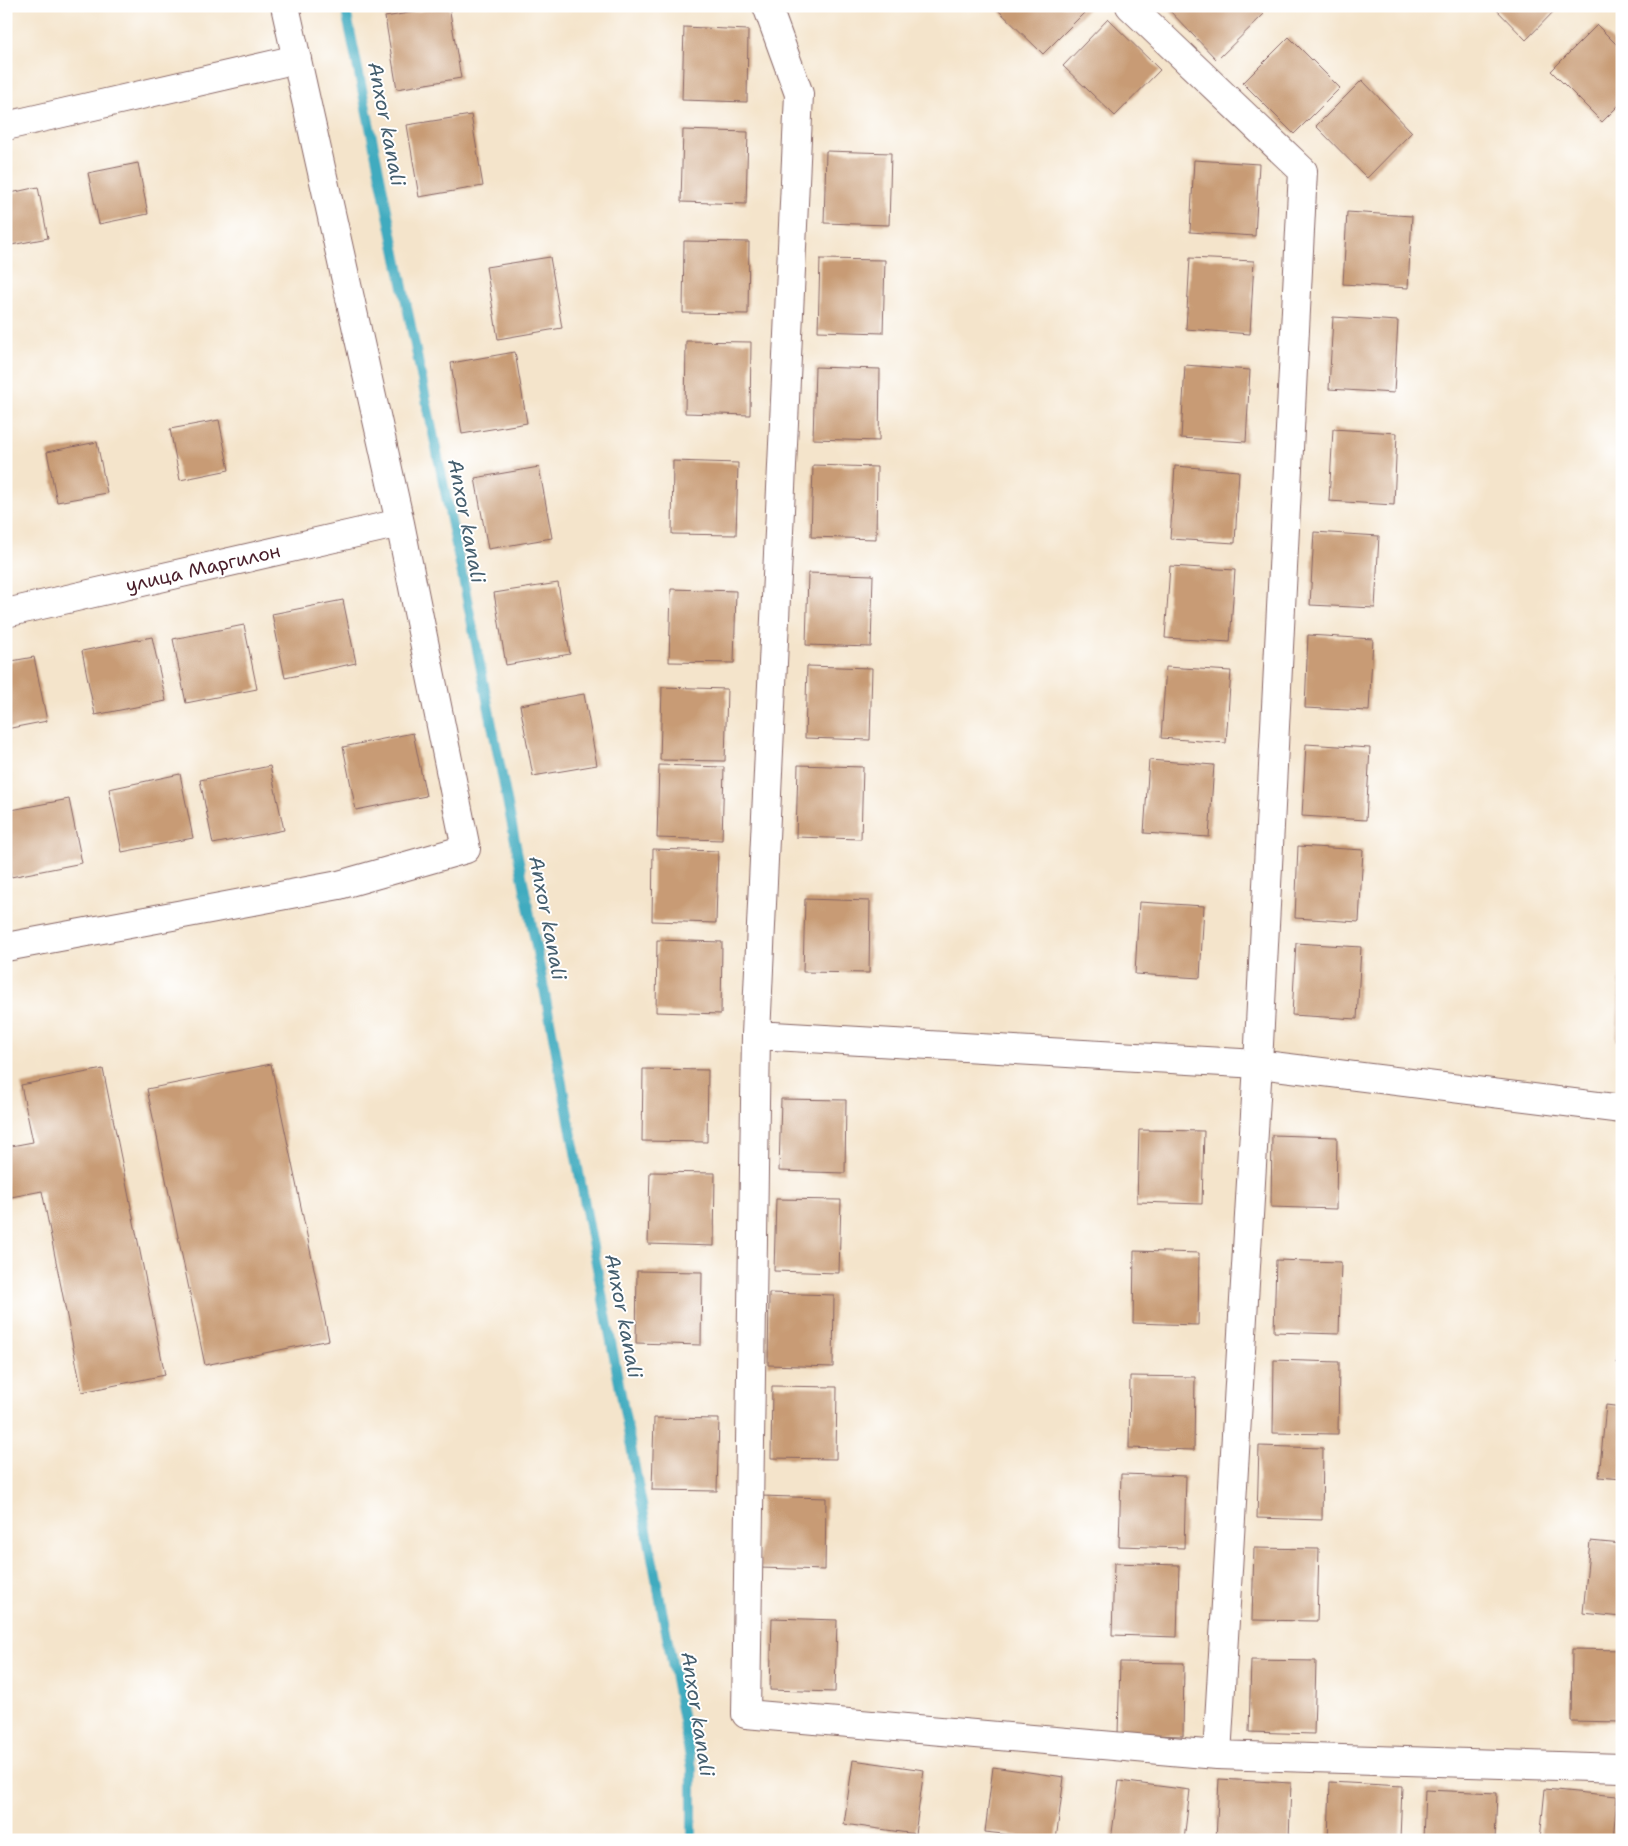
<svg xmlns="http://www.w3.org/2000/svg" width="1628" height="1846" font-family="'Shantell Sans',sans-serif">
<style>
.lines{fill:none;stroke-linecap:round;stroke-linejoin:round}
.stream{stroke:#3fabbf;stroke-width:10}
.building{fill:#c89b75}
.minor-casing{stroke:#866463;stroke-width:30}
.minor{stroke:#fff;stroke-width:28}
.labels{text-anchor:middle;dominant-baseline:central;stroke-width:4;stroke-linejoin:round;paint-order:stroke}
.street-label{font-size:19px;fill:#4a1f2b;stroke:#fff}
.water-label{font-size:20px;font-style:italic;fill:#455e6e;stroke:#fff}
</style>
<rect width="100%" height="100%" fill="#fff"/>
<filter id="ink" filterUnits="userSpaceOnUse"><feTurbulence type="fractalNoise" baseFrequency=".02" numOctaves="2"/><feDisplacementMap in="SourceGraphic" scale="10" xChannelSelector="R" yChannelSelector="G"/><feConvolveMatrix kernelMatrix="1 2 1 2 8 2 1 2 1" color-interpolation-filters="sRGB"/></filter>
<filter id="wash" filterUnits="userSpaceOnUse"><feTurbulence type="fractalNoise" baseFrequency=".0096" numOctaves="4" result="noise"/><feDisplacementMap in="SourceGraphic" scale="20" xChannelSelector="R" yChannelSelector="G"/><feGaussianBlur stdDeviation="1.12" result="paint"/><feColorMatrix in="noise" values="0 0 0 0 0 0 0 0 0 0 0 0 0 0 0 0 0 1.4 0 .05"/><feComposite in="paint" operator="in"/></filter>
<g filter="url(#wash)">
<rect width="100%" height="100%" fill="#f4e4cb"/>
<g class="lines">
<path class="stream" d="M345,6L461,569L534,936L692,1768V1840"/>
</g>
<g id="blocks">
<path class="building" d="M449,6L461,78L397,89L385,17Z
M994,6H1087L1089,8L1043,54Z
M1169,6H1256L1264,14L1217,60L1167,8Z
M1493,6H1559L1526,40Z
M1108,19L1160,70L1115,116L1063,66Z
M1597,25L1622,50V102L1602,122L1551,71Z
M684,27L748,30L747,102L682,100Z
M1289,37L1340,88L1294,134L1243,83Z
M1362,80L1412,132L1367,178L1316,126Z
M471,115L483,186L419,197L407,125Z
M683,130L748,132L746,204L681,202Z
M826,151L891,153L889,225L824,223Z
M1194,160L1259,164L1255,236L1190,232Z
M138,163L148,214L99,224L88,173Z
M38,187L48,238L6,246V194Z
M1347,212L1412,216L1408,288L1343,284Z
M684,241L749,242L748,314L683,313Z
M550,257L562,328L498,339L486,267Z
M1190,258L1254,261L1250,334L1186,329Z
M820,259L885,260L883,333L818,331Z
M1333,317L1398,321L1394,393L1329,389Z
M686,341L751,342L750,415L685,413Z
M515,352L527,423L462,434L451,363Z
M1185,365L1250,370L1246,442L1181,438Z
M815,367L880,369L879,441L813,439Z
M219,420L229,470L180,480L170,429Z
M1333,429L1397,433L1394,505L1329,501Z
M97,442L107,493L57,502L47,452Z
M673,461L738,463L736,535L672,534Z
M813,465L877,467L876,539L811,537Z
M1175,466L1239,471L1235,543L1170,539Z
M539,467L552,538L488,549L475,478Z
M1314,532L1379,536L1375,608L1310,605Z
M1170,566L1235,570L1230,642L1165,638Z
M808,573L873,575L871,647L806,645Z
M558,583L570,654L506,665L494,593Z
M671,589L736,591L734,663L669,662Z
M343,600L356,663L285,678L272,614Z
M244,625L257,689L186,703L173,639Z
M1308,635L1373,639L1369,711L1305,708Z
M152,637L166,701L95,715L82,651Z
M34,657L47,721L6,729V662Z
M807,666L872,668L870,740L805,738Z
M1166,667L1231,671L1226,743L1161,738Z
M662,687L727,689L725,761L660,760Z
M584,694L597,765L533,776L520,705Z
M413,733L426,796L356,810L343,747Z
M1306,744L1370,748L1366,820L1302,816Z
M1149,760L1214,765L1209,837L1144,833Z
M659,765L724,767L722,840L657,838Z
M798,765L863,767L861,839L796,837Z
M270,766L284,830L213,844L200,780Z
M180,774L193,838L122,852L109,789Z
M69,799L82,863L11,877L6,852V811Z
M1298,846L1363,850L1359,922L1295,918Z
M653,849L718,851L716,923L652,921Z
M805,899L870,901L869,973L803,972Z
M1139,902L1204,906L1200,978L1135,974Z
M657,940L722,942L721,1014L656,1012Z
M1296,943L1361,947L1357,1019L1292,1015Z
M1620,969H1622V1042L1616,1041Z
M271,1064L329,1340L205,1365L147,1089Z
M103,1069L165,1375L82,1392L42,1191L6,1198V1147L33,1142L21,1085Z
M643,1069L708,1070L707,1142L642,1141Z
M781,1099L846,1100L845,1173L779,1171Z
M1139,1130L1204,1131L1202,1204L1137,1202Z
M1272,1135L1337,1137L1336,1209L1271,1207Z
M650,1172L715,1173L714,1246L648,1244Z
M1618,1183H1622V1255H1619Z
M776,1199L841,1200L839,1273L774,1271Z
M1134,1251L1199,1253L1198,1325L1133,1323Z
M1276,1260L1341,1262L1339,1334L1274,1332Z
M637,1271L702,1272L701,1345L636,1343Z
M769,1293L834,1295L833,1367L768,1365Z
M1620,1324H1622V1363H1617Z
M1274,1360L1339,1362L1338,1434L1273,1433Z
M1130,1376L1195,1377L1194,1450L1129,1448Z
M772,1386L837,1387L836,1459L771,1458Z
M1606,1405L1622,1407V1479L1599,1477Z
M654,1418L719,1419L717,1491L652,1490Z
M1259,1446L1323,1448L1322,1520L1257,1518Z
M1121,1474L1186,1476L1184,1548L1119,1546Z
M761,1496L826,1498L825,1570L760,1568Z
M1590,1541L1622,1544V1617L1583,1613Z
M1254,1548L1319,1549L1317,1621L1252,1620Z
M1114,1563L1179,1565L1177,1637L1112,1635Z
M772,1618L837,1620L835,1692L770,1690Z
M1572,1649L1622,1650V1722L1571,1721Z
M1251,1660L1316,1661L1314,1734L1249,1732Z
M1120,1662L1184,1663L1183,1736L1118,1734Z
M853,1760L924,1770L915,1834L844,1824Z
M993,1767L1064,1777L1056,1840L985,1832Z
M1219,1779L1291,1783L1289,1840H1216Z
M1119,1781L1190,1790L1184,1840H1111Z
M1330,1782L1402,1786L1400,1840H1328Z
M1545,1789L1617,1796L1613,1840H1540Z
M1425,1790L1497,1793L1495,1840H1423Z"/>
</g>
</g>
<g filter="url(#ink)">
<use href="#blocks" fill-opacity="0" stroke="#866463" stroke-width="1"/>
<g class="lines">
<defs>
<path id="minor" d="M767,6L799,94L756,1035L746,1714L1217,1755L1622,1768
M1130,6L1303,171L1258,1064L1217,1755
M6,126L297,59
M6,613L400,523
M6,947L339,885L466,849L400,523L285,6
M756,1035L1258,1064L1622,1109"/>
</defs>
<use href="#minor" class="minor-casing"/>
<use href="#minor" class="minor"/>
</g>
</g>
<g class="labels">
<g class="street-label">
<text transform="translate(203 568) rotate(-13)">улица Маргилон</text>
</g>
<g class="water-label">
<text transform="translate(387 124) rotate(79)">Anxor kanali</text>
<text transform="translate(467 521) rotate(79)">Anxor kanali</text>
<text transform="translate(548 918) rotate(79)">Anxor kanali</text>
<text transform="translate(624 1316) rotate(79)">Anxor kanali</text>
<text transform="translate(698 1714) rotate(81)">Anxor kanali</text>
</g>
</g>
<rect width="1628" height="1846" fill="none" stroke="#fff" stroke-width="25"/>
</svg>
